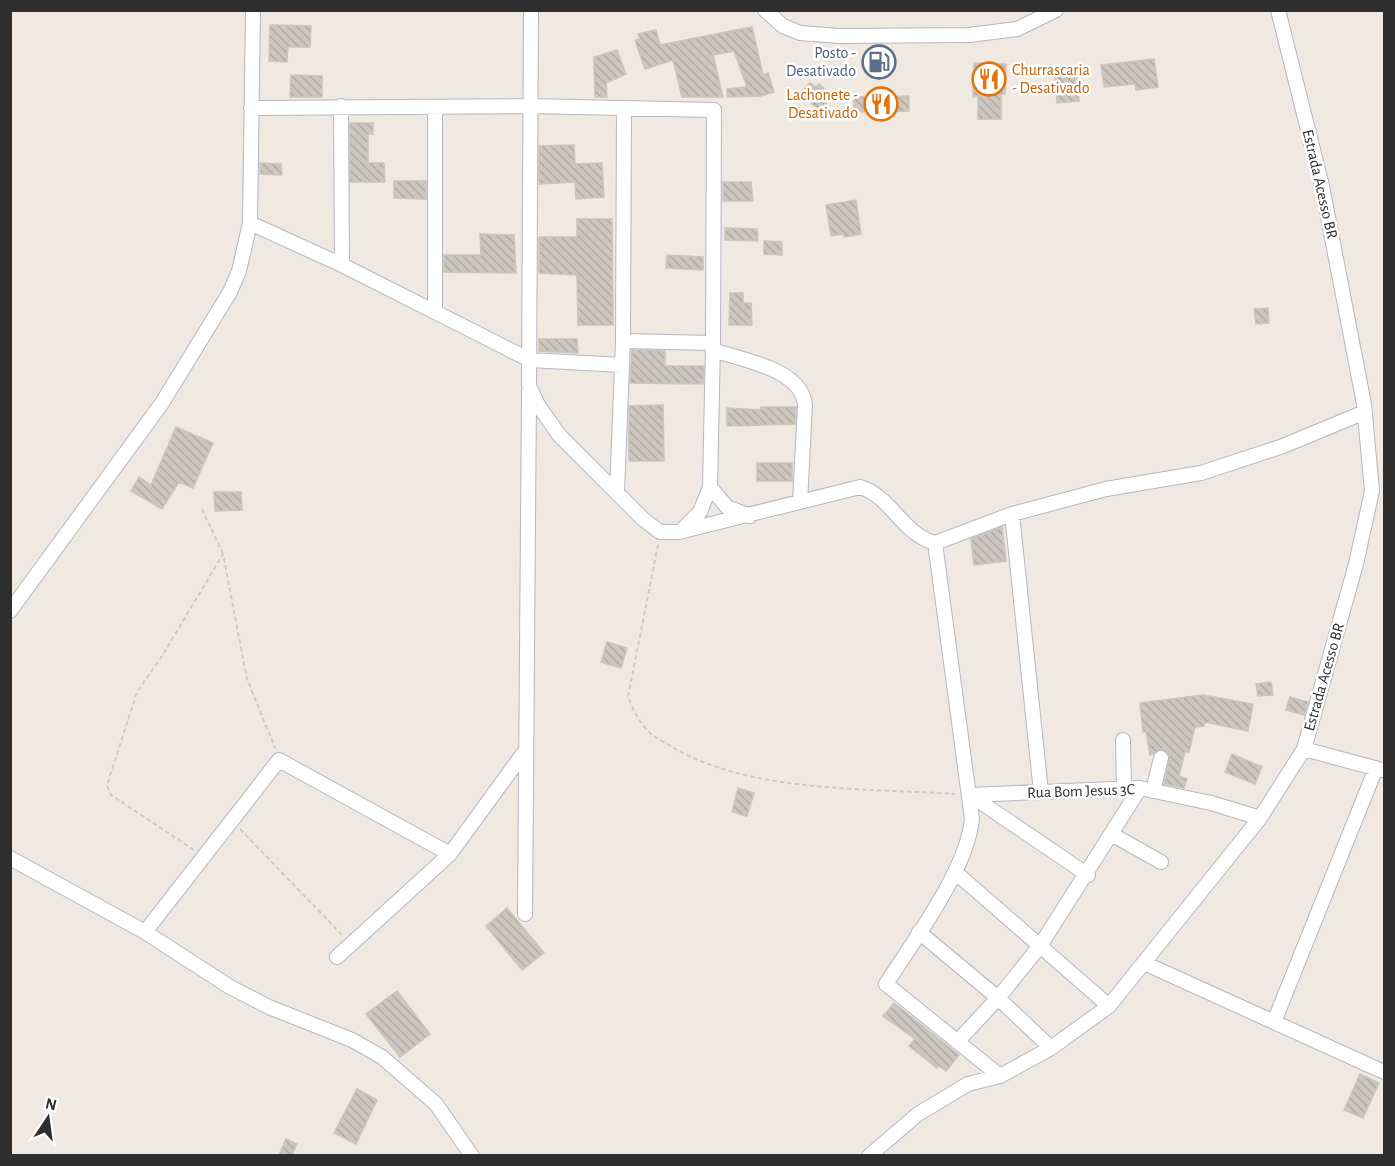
<svg xmlns="http://www.w3.org/2000/svg" width="1395" height="1166" font-family="'Alegreya Sans',sans-serif">
<style>
.building{fill:url(#building-back-hatch);stroke:#cbc5ba;stroke-width:1.5}
.lines{fill:none;stroke-linecap:round;stroke-linejoin:round}
.minor-casing{stroke:#b4b7c1;stroke-width:16}
.path{stroke:#c9c9c9;stroke-width:2;stroke-dasharray:4.5 3;stroke-linecap:butt}
.minor{stroke:#fff;stroke-width:14}
.labels{text-anchor:middle;dominant-baseline:central;stroke-width:5;stroke-linejoin:round;paint-order:stroke}
.service-label{font-size:16px;fill:#4e5e75;stroke:#fff;text-anchor:end}
.food-label{font-size:16px;fill:#c56008;stroke:#fff;text-anchor:start}
.street-label{font-size:16px;fill:#2e2e2e;stroke:#fff}
</style>
<defs>
<pattern id="building-back-hatch" width="6" height="6" patternUnits="userSpaceOnUse" patternTransform="scale(1.5)"><rect width="6" height="6" fill="#cbc7bf"/><path d="M-1 5l2 2M0 0l6 6M5-1l2 2" fill="none" stroke="#afaba4"/></pattern>
</defs>
<rect width="100%" height="100%" fill="#efe9e1"/>
<path class="building" d="M270,25L311,26L310,47H288L287,62L269,61Z
M752,27L763,75L768,73L774,92L761,96L727,97V89L747,87L734,51L713,55L723,97H682L673,60L645,69L635,40L640,39L638,34L656,30L660,45Z
M617,50L626,74L606,83L607,97H595L594,57Z
M1154,59L1158,87L1136,90L1135,84L1104,87L1101,65Z
M974,63L1006,64L1005,94H1001V119H978V96L973,97Z
M291,75L322,76V97H290Z
M1077,75L1079,101L1057,103L1055,77Z
M810,83L816,87L819,84L833,96L819,111L801,92Z
M909,96V111L854,112V97Z
M350,123H373V134H368V163H384L385,182H350Z
M574,145L575,164L602,163L604,197L576,199L575,182L539,184V146Z
M260,163L281,164L282,175L260,174Z
M394,181H426V199L394,198Z
M723,182H751L753,201H723Z
M856,200L861,234L844,237V234L831,236L826,205Z
M577,219H612L613,325H578L577,275L539,273V237H577Z
M725,228L757,229L758,241L725,240Z
M480,234L514,235L516,273L444,272V255H481Z
M764,241L782,242V255L764,254Z
M667,255L703,257V270L666,268Z
M730,293H743V303H751L752,325H729Z
M1268,308L1269,323L1256,324L1254,309Z
M539,339H577L578,353L539,351Z
M632,350L665,351V366H704L703,384L630,383Z
M663,405L664,461H629V406Z
M761,407H796L795,424L727,426V408L761,410Z
M176,427L213,443L193,488L179,482L162,509L131,491L139,477L151,485Z
M757,463H792V481H757Z
M214,492H241L242,510L215,511Z
M1002,527L1006,561L974,565L971,539Z
M607,642L627,648L621,668L601,662Z
M1271,682L1273,695L1258,696L1256,684Z
M1203,695L1253,704L1248,731L1205,722L1204,726L1195,727L1189,752H1185L1179,776L1187,779L1184,788L1164,784L1170,756L1163,749L1150,755L1146,731L1143,732L1140,703Z
M1290,697L1308,702L1304,715L1286,710Z
M1232,754L1262,767L1255,784L1225,772Z
M738,788L754,793L747,816L732,812Z
M507,908L544,953L522,970L486,926Z
M397,991L430,1034L400,1057L366,1014Z
M894,1003L959,1055L946,1071L939,1066L937,1068L909,1046L915,1039L883,1016Z
M1360,1074L1379,1083L1363,1118L1344,1110Z
M357,1089L377,1100L356,1144L334,1133Z
M286,1139L297,1144L292,1155H279Z"/>
<g class="lines">
<defs>
<path id="minor" d="M531,10L529,386L538,405L559,435L643,519L660,532H679L860,487C891,496 902,534 935,543L972,819C967,870 914,940 886,984L1000,1076
M765,10L783,26L800,33L839,36L969,35L1017,29L1056,10
M341,106L342,265L530,360L622,365
M435,107V311
M251,108L530,106L714,110L713,343L710,487L700,512L681,531
M250,223L342,265
M623,341L713,343
M713,350C742,360 802,369 805,405L800,502
M710,487L727,507L750,516
M617,492L623,341L624,109
M1012,514L1041,792
M935,543L1012,514L1106,489L1201,473L1283,446L1365,412
M10,611L162,403L230,292L239,271L250,223L253,10
M1123,740L1124,789
M1304,749L1382,770
M1153,791L1161,758
M970,795L1140,788L1211,803L1260,818
M970,795L1088,875
M1113,835L1161,862
M10,858L145,932L230,987L269,1007L352,1040L382,1057L436,1104L472,1156
M955,872L1109,1006
M525,914L529,391
M145,932L279,760L450,854
M919,932L998,998L1051,1048
M337,957L450,854L525,751
M1144,963L1384,1072
M1274,1022L1376,768
M957,1042L998,998L1040,946L1140,788
M869,1156L918,1114L968,1084L1000,1076L1051,1048L1109,1006L1260,818L1304,749L1356,564L1372,491L1364,404L1322,186L1278,10"/>
</defs>
<use href="#minor" class="minor-casing"/>
<path class="path" d="M202,509L223,554
M658,545L628,697C633,709 639,722 649,732C655,738 665,742 672,747C750,793 867,788 955,794
M240,829L342,935
M194,850L111,795L107,785L137,692L162,656L223,554L247,679L275,748"/>
<use href="#minor" class="minor"/>
</g>
<defs>
<symbol id="fuel-ring" viewBox="-11 -11 22 22"><circle r="9.5" fill="#fff" stroke="#5c6f8a" stroke-width="1.5"/><path d="M-5.5-6h7V0h2V4h1.3V-2.5L3-4.5l.8-.8L6-3V5H2.5V1h-1V6h-7ZM-4.2-4.7v3.2H.2V-4.7Z" fill="#5c6f8a"/></symbol>
<symbol id="restaurant-ring" viewBox="-11 -11 22 22"><circle r="9.5" fill="#fff" stroke="#e8710a" stroke-width="1.5"/><path d="M-5-6h1v4h1v-4h1v4h1v-4h1v5L-1.5 .5V6h-2V.5L-5-1ZM5-6V6H3V1.5H1.5Q1.5-4 5-6Z" fill="#e8710a"/></symbol>
</defs>
<g fill-rule="evenodd">
<use href="#fuel-ring" x="860" y="43" width="38" height="38"/>
<use href="#restaurant-ring" x="970" y="60" width="38" height="38"/>
<use href="#restaurant-ring" x="862" y="85" width="38" height="38"/>
</g>
<g class="labels">
<g class="service-label">
<text x="856" y="53">Posto -<tspan x="856" dy="18">Desativado</tspan></text>
</g>
<g class="food-label">
<text x="1012" y="70">Churrascaria<tspan x="1012" dy="18">- Desativado</tspan></text>
<text x="858" y="95" text-anchor="end">Lachonete -<tspan x="858" dy="18">Desativado</tspan></text>
</g>
<g class="street-label">
<text transform="translate(1320 184) rotate(77)">Estrada Acesso BR</text>
<text transform="translate(1324 677) rotate(-74)">Estrada Acesso BR</text>
<text transform="translate(1081 791) rotate(-2)">Rua Bom Jesus 3C</text>
</g>
</g>
<rect width="1395" height="1166" fill="none" stroke="#2e2e2e" stroke-width="24"/>
<g transform="translate(48 1118) rotate(13)" stroke="#ffffff" stroke-width="4.5" paint-order="stroke">
<path d="M0-4.5L10 22L0 15L-10 22Z" fill="#2e2e2e"/>
<text y="-9" font-size="16" font-weight="bold" text-anchor="middle" fill="#2e2e2e">N</text>
</g>
</svg>
